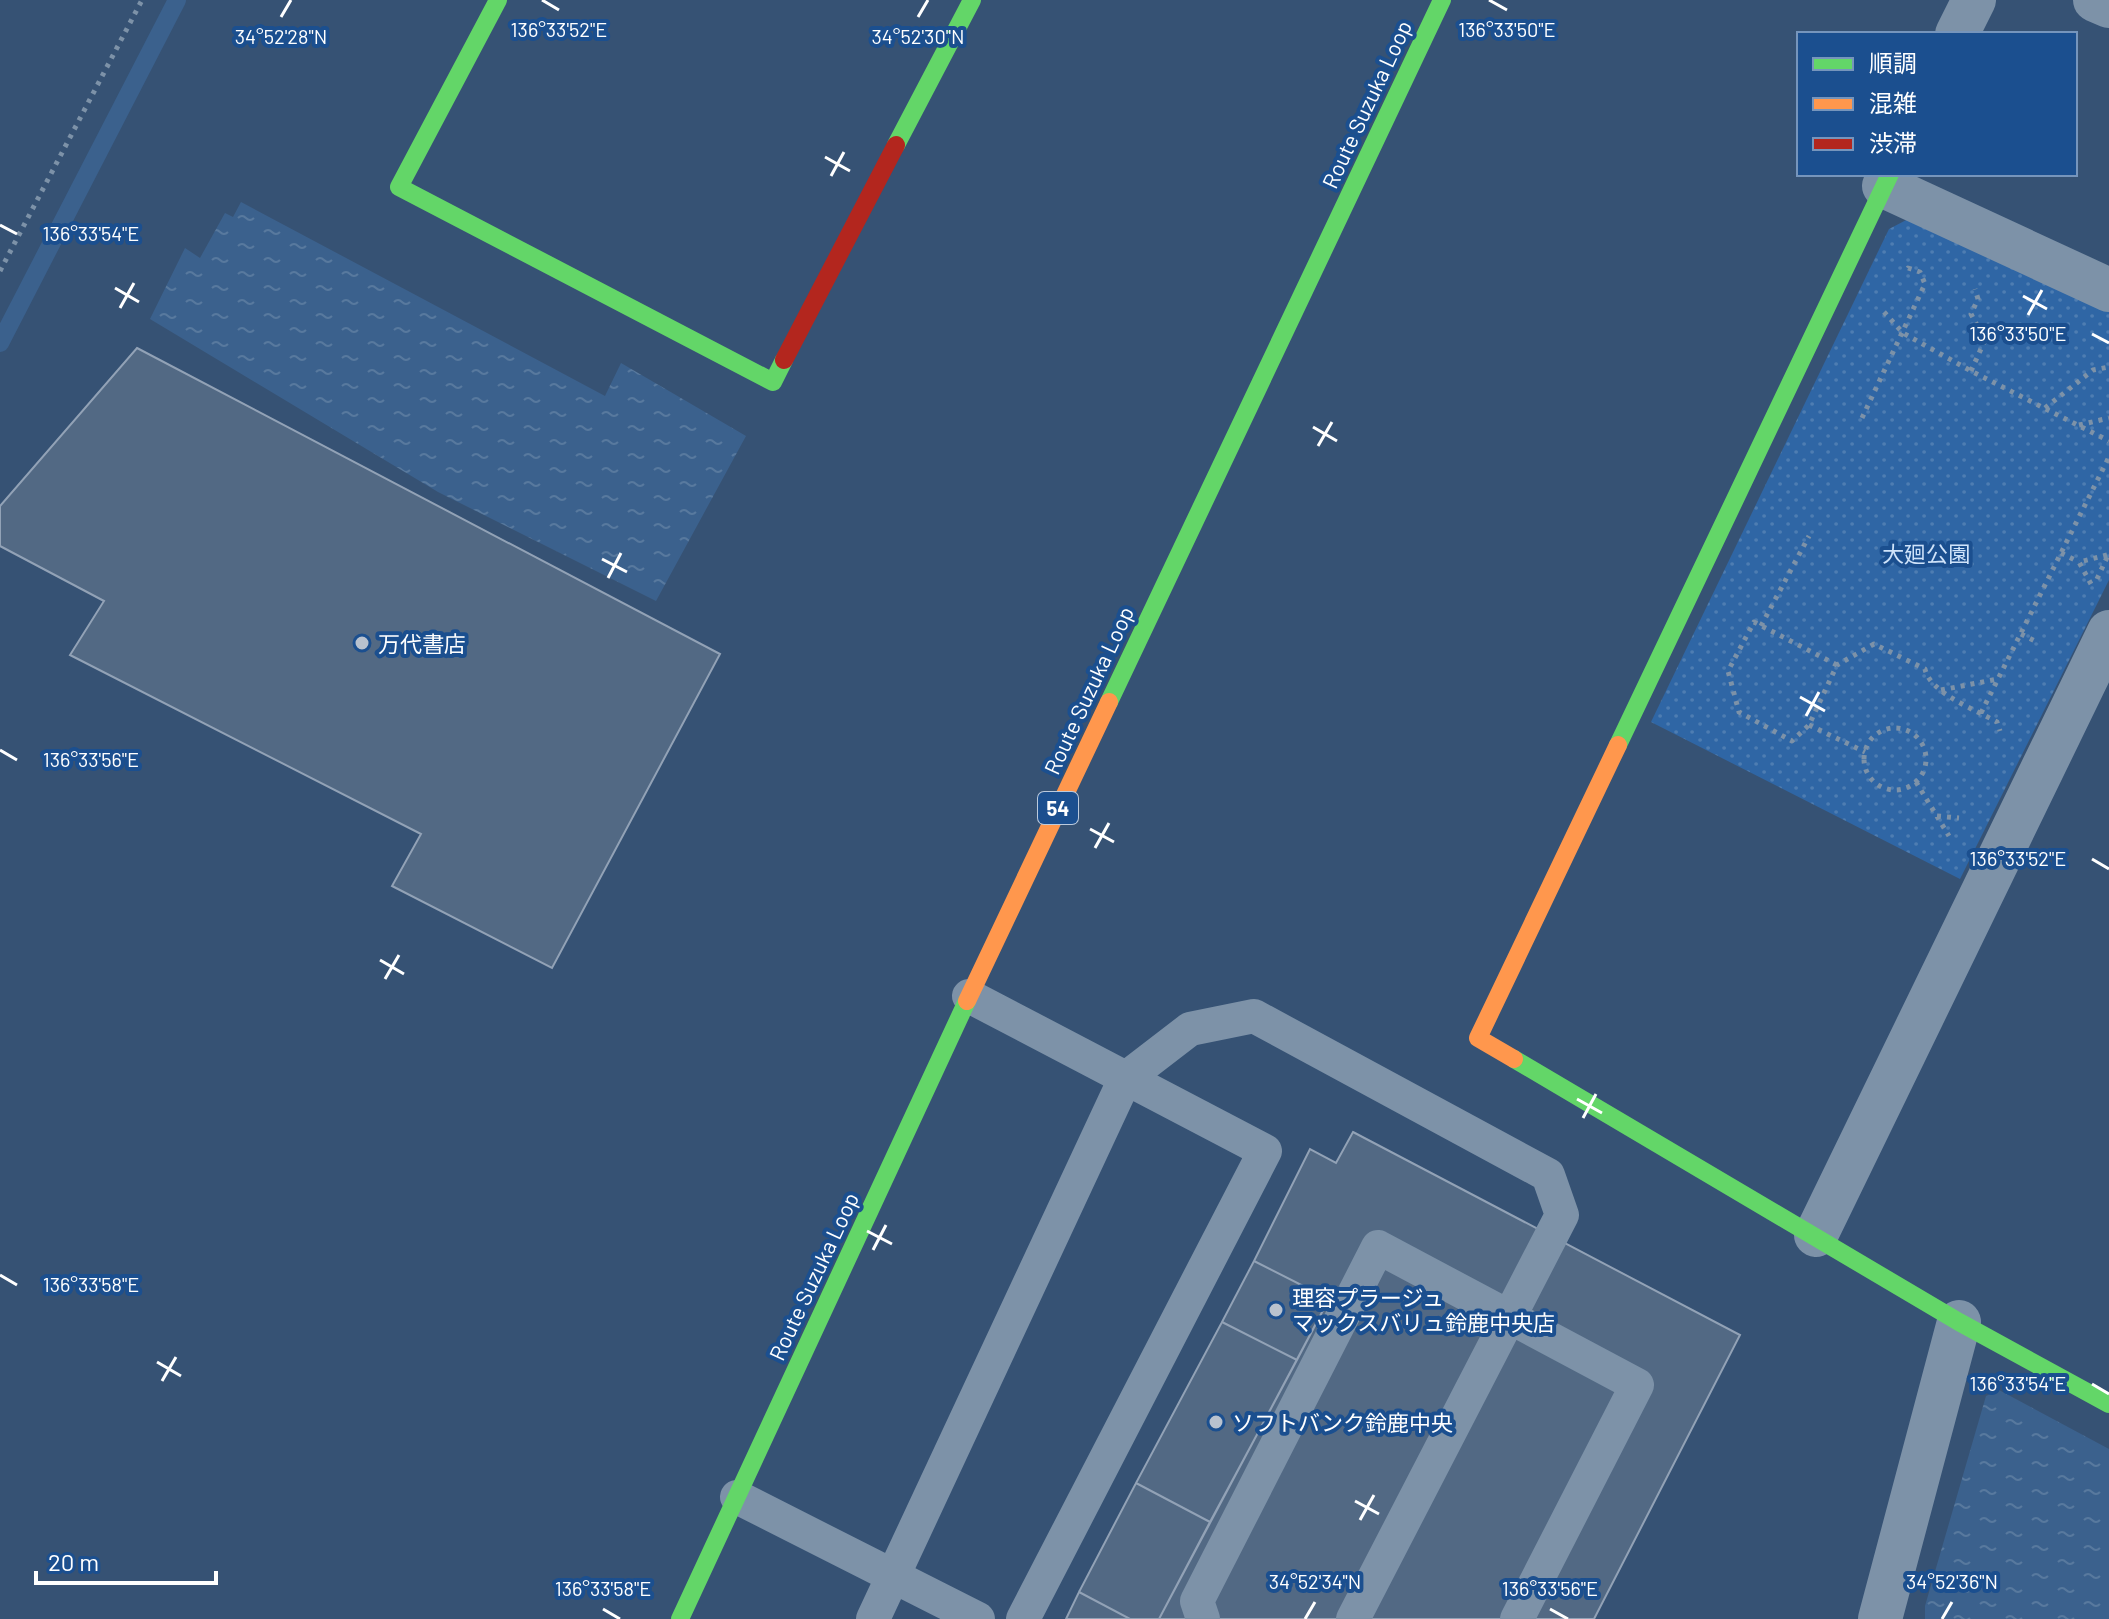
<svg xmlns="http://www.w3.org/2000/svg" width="2109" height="1619" font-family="Barlow,'Noto Sans JP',sans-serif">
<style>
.green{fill:url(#green-dots)}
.water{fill:url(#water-ripples)}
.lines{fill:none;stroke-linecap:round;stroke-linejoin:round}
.stream{stroke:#3b618d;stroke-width:18}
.building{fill:#526984;stroke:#92a2b6;stroke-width:2}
.path{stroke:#7d92a8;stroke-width:5;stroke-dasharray:4 6;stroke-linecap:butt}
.lane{stroke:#7d92a8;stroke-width:34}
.street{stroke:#7d92a8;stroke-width:44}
.fast{stroke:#63d668;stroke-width:18}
.slow{stroke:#ff974d;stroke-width:18}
.jam{stroke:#b3261e;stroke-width:18}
.ticks{fill:none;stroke:#fff;stroke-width:3}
.poi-dot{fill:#b9c2ce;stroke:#1b4f8f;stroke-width:3}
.labels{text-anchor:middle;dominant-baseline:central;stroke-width:8;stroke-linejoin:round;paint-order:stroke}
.shield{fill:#1b4f8f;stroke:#bbcadd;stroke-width:2}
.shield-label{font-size:20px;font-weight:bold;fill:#fff}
.street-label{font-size:22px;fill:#fff;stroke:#1b4f8f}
.park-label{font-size:22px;fill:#cfe3fa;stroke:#1b4f8f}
.poi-label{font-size:22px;fill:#fff;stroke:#1b4f8f;text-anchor:start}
.ticks-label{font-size:20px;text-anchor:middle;fill:#fff;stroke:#1b4f8f;stroke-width:8;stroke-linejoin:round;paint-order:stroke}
</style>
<defs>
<pattern id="green-dots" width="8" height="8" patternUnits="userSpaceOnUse" patternTransform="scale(2)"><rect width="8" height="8" fill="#2f66a5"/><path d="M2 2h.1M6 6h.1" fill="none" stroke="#4e7db2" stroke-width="1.8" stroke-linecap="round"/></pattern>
<pattern id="water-ripples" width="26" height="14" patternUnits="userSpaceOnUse" patternTransform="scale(2)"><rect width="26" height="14" fill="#3b618d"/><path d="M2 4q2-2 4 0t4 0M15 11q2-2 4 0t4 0" fill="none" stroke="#58799e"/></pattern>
</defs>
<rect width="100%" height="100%" fill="#365274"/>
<path class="green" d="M1912,217L2109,309V580L1960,879L1651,722L1889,229Z"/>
<path class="water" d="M241,202L605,396L621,363L746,436L656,601L438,492L150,319L185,248L200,258L225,213L233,217Z
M1999,1390L2109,1449V1619H1925V1606L1986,1396Z"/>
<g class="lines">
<path class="stream" d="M0,343L177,0"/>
</g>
<path class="building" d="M137,348L720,654L552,968L392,886L421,834L70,655L104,601L0,546V506Z
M1353,1132L1740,1335L1594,1619H1159L1329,1299L1254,1261L1310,1149L1336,1163Z
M1254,1261L1329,1299L1297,1360L1222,1322Z
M1222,1322L1297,1360L1210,1522L1136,1483Z
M1136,1483L1210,1522L1159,1619H1130L1079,1592Z
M1079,1592L1130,1619H1066Z"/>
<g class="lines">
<path class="path" d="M0,271L142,0
M1884,312L1903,333L1971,371L2109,441
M1971,371L1985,340L1971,314L1978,299L1975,289
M2045,408L2093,370L2109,367
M1862,418L1925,284L1920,272L1908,268L1905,272
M2079,425L2109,418
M2061,553L2079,562
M2097,579L2109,553
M2091,584L2079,562L2107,555
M1761,626L1809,536
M2021,634L2039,643
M1837,665L1754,622L1728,671L1739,712L1792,741L1809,725L1837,665L1874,644L1925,669C1930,693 1976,710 1997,722L2000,731
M1941,690L1998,679
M1981,713L2109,457
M1809,725L1865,752
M1864 759a31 31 0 1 1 62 0a31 31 0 1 1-62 0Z
M1916,782L1949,836
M1937,816L1959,818"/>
<path class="lane" d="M969,996L1265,1151L1023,1619
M737,1497L978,1619
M873,1619L1125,1079L1190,1029L1254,1016L1548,1175L1562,1215L1353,1619
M1203,1619L1197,1601L1378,1247L1637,1385L1517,1619"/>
<path class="street" d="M2095,0L2109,6
M1957,34L1974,0
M1884,186L2109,290
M1816,1235L2109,632
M1880,1619L1959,1322"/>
<path class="fast" d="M498,0L399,187L773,382L784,360
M896,145L972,0
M1109,702L1442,0
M1618,745L1890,174
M1514,1059L1959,1322L2109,1404
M680,1619L967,1001"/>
<path class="slow" d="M967,1001L1109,702
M1514,1059L1478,1038L1618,745"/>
<path class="jam" d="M784,360L896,145"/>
</g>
<path class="ticks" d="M542,0L559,10M1489,0L1507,10M281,17L291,0M918,17L928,0M825,157L850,171M831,176L844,152M0,225L17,234M115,288L139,302M2023,296L2047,309M120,308L134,283M2028,315L2042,290M2092,334L2109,343M1313,427L1337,441M1318,446L1332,422M602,559L627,572M608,578L621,553M1800,697L1825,711M1806,716L1819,692M0,750L17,760M1090,829L1114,842M1095,848L1109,823M2092,859L2109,869M380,960L404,974M385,979L399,955M1577,1099L1602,1113M1583,1118L1596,1094M867,1231L892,1244M873,1250L886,1225M0,1275L17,1285M157,1362L181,1376M162,1381L176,1357M2092,1384L2109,1394M1355,1501L1379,1514M1360,1520L1374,1495M603,1609L620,1619M1550,1609L1568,1619M1305,1619L1315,1602M1942,1619L1952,1602"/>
<g class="poi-dot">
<circle cx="362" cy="643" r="8"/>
<circle cx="1276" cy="1310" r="8"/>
<circle cx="1216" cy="1422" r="8"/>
</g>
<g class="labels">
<rect class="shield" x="1038" y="792" width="40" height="32" rx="6"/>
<g class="shield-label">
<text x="1058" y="808">54</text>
</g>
<g class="street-label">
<text transform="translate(1366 104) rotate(-65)">Route Suzuka Loop</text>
<text transform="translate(1088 690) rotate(-65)">Route Suzuka Loop</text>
<text transform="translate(813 1276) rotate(-65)">Route Suzuka Loop</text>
</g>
<g class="park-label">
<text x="1926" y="553">大廻公園</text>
</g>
<g class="poi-label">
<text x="378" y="643">万代書店</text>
<text x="1292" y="1297">理容プラージュ<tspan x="1292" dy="25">マックスバリュ鈴鹿中央店</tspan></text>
<text x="1232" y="1422">ソフトバンク鈴鹿中央</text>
</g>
</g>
<g class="ticks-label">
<text x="559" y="37">136°33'52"E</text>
<text x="1507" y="37">136°33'50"E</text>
<text x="281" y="44">34°52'28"N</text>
<text x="918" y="44">34°52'30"N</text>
<text x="91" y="241">136°33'54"E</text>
<text x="2018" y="341">136°33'50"E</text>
<text x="91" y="767">136°33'56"E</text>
<text x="2018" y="866">136°33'52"E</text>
<text x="91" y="1292">136°33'58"E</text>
<text x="2018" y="1391">136°33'54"E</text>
<text x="1315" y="1589">34°52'34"N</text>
<text x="1952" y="1589">34°52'36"N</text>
<text x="603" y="1596">136°33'58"E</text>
<text x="1550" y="1596">136°33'56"E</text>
</g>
<rect x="1797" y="32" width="280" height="144" fill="#1b4f8f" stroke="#7695bc" stroke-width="2"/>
<rect x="1813" y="58" width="40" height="12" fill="#63d668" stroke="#7695bc" stroke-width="2"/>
<text x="1869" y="72" font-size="24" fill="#ffffff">順調</text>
<rect x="1813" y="98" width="40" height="12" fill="#ff974d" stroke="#7695bc" stroke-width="2"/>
<text x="1869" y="112" font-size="24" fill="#ffffff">混雑</text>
<rect x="1813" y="138" width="40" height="12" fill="#b3261e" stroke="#7695bc" stroke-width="2"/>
<text x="1869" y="152" font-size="24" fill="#ffffff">渋滞</text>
<path d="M36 1571v12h180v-12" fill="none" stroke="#ffffff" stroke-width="4"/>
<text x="48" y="1571" font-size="24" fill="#ffffff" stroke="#1b4f8f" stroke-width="6" paint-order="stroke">20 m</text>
</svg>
